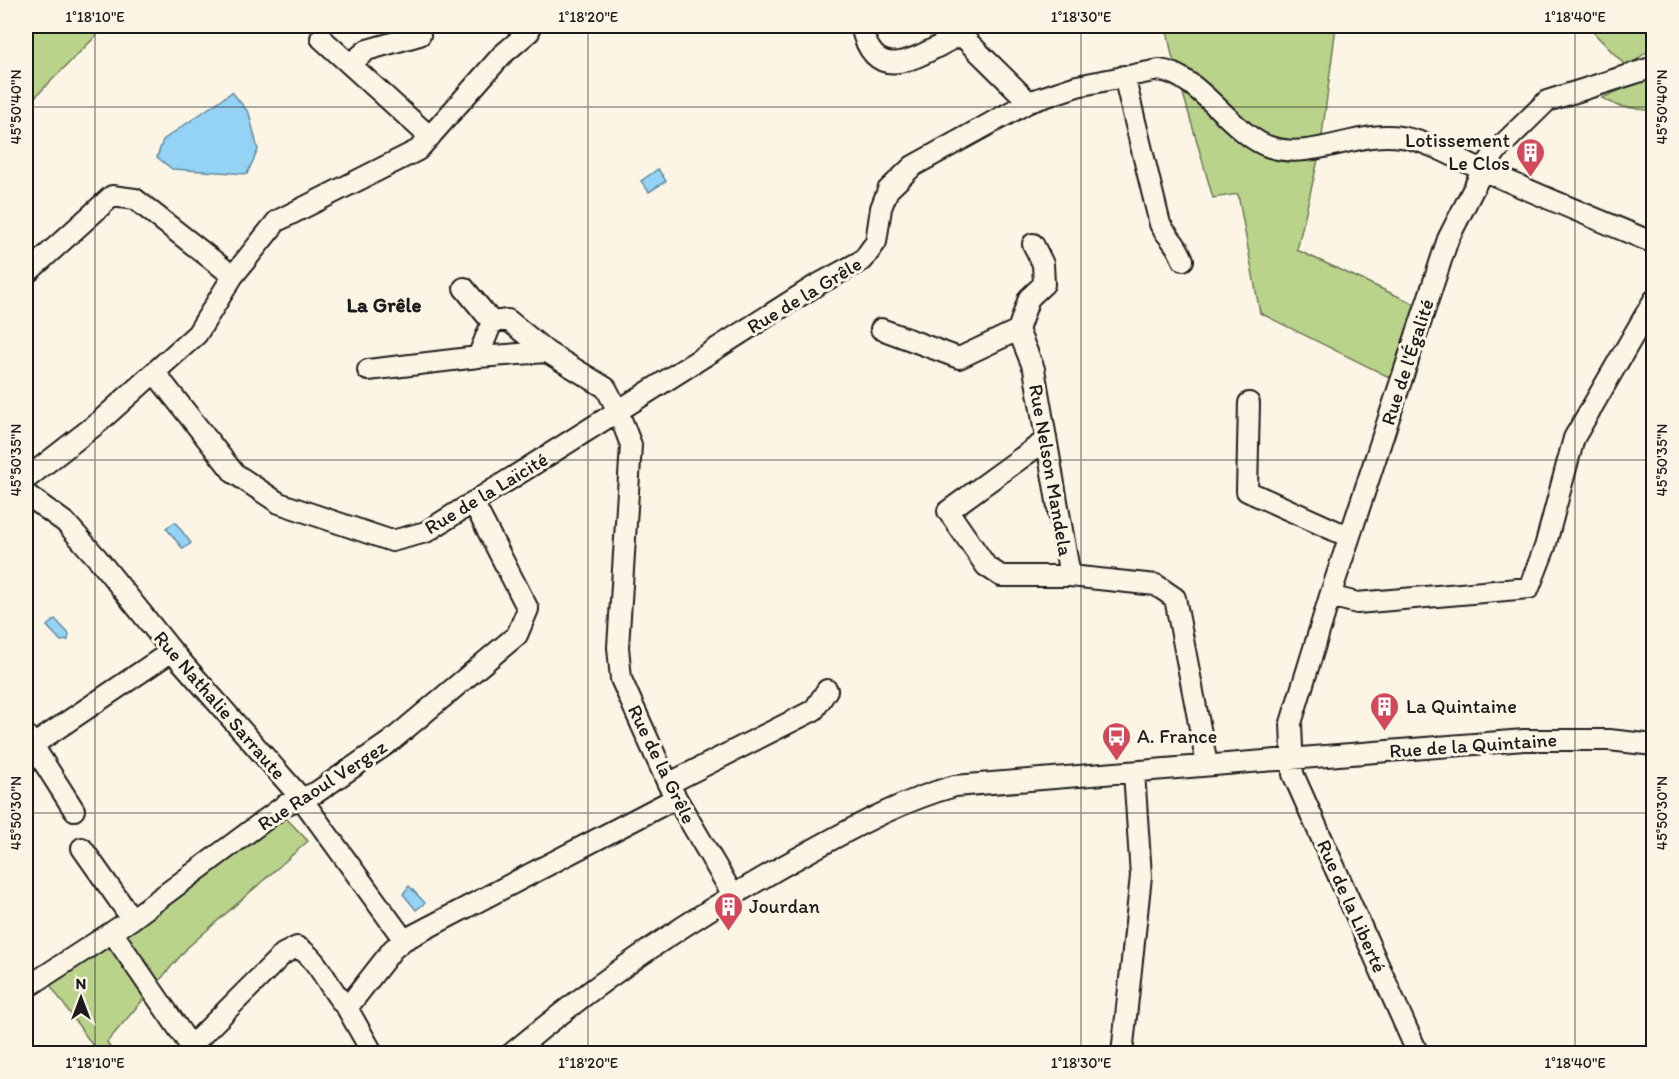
<svg xmlns="http://www.w3.org/2000/svg" width="1679" height="1079" font-family="Itim,sans-serif">
<style>
.green{fill:#b9d38b;stroke:#6a7854;stroke-width:1.5}
.water{fill:#94d3f5;stroke:#648a9e;stroke-width:1.5}
.lines{fill:none;stroke-linecap:round;stroke-linejoin:round}
.minor-casing{stroke:#1c1c1c;stroke-width:24}
.minor{stroke:#fcf5e5;stroke-width:20}
.ticks{fill:none;stroke:#1c1c1c;stroke-width:1.5;stroke-opacity:0.45}
.labels{text-anchor:middle;dominant-baseline:central;stroke-width:6;stroke-linejoin:round;paint-order:stroke}
.poi-label{font-size:20px;fill:#1c1c1c;stroke:#fcf5e5;text-anchor:start}
.street-label{font-size:20px;fill:#1c1c1c;stroke:#fcf5e5}
.neighbourhood-label{font-size:21px;font-weight:bold;fill:#1c1c1c;stroke:#fcf5e5}
.neatline{fill:none;stroke:#1c1c1c;stroke-width:2}
.ticks-label{font-size:15px;text-anchor:middle;fill:#1c1c1c}
</style>
<rect width="100%" height="100%" fill="#fcf5e5"/>
<filter id="ink" filterUnits="userSpaceOnUse"><feTurbulence type="fractalNoise" baseFrequency=".0167" numOctaves="2"/><feDisplacementMap in="SourceGraphic" scale="12" xChannelSelector="R" yChannelSelector="G"/><feConvolveMatrix kernelMatrix="1 2 1 2 8 2 1 2 1" color-interpolation-filters="sRGB"/></filter>
<g filter="url(#ink)">
<path class="green" d="M26,26H106L26,106Z
M1166,26H1336L1320,151L1297,250L1419,306L1391,378L1260,313L1238,194L1213,198L1172,55Z
M1587,26H1653V47L1627,67Z
M1653,76V111L1618,106L1602,98Z
M286,818L308,841L188,947L107,1042L113,1053H98L48,982L277,821Z"/>
<path class="water" d="M232,92L249,113L258,150L247,174L172,169L157,157L163,140Z
M658,169L666,181L649,192L641,181Z
M175,522L191,543L183,549L166,528Z
M55,619L69,634L68,640L61,641L47,626Z
M409,886L425,903L416,910L403,894Z"/>
<g class="lines">
<defs>
<path id="minor" d="M861,26C876,91 921,53 961,35
M961,26V35L1029,102
M321,38L430,137
M350,64L367,50L420,35
M1124,76L1160,224C1169,240 1176,241 1183,260
M1033,244L1043,264L1044,284L1029,298L1018,330L1034,369L1070,576L1156,585L1175,598L1207,765
M26,274L112,196L135,199L233,276
M492,322L478,357L547,352
M881,329L959,358L1018,330
M368,370L478,357
M155,373L234,473L279,503L392,541L426,532L618,411L606,388L547,352L508,320L492,322L464,288
M1249,403L1247,491L1349,537
M1046,440L948,511L986,566L1001,576H1070
M26,479L99,422L197,334L233,276L277,221L418,150L502,55L529,32
M26,494L66,523L98,559L172,651L301,798L404,940L676,798
M1330,596L1357,603L1529,588L1545,547L1574,438L1654,300
M27,736L74,810
M33,745L172,651
M668,784L814,710L827,690
M82,848L132,919
M733,895L668,784L621,679L618,647L631,445L618,411L815,286L863,260L876,242L881,208L888,190L913,166L1029,102L1077,86L1159,70C1199,74 1232,135 1270,147C1312,161 1358,130 1401,137C1431,142 1458,159 1485,171C1541,196 1597,219 1654,243
M112,932L196,1054
M26,988L132,919L285,805L317,792L391,741L517,635L528,609L473,502
M191,1046L283,954L297,947C319,958 329,990 347,1008
M373,1054L347,1008L393,949L404,940
M511,1054C604,976 707,907 814,849C860,824 904,800 955,786L1524,740H1609L1654,745
M1122,1054L1141,876L1134,772
M1418,1054L1293,774L1291,723L1330,596L1448,239L1483,170L1497,150L1547,101L1654,67"/>
</defs>
<use href="#minor" class="minor-casing"/>
<use href="#minor" class="minor"/>
</g>
</g>
<path class="ticks" d="M95,26V1054M588,26V1054M1081,26V1054M1575,26V1054M26,107H1654M26,460H1654M26,813H1654"/>
<defs>
<symbol id="building-pin" viewBox="-11 -11 22 30"><path d="M0 17L-7.5 6A9.5 9.5 0 1 1 7.5 6Z" fill="#d1495b" stroke="#fcf5e5"/><path d="M-4-6H4V6H1V3H-1V6H-4ZM-2.5-4.3h1.7v1.8h-1.7ZM.8-4.3h1.7v1.8H.8ZM-2.5-1h1.7V.8h-1.7ZM.8-1h1.7V.8H.8Z" fill="#fff"/></symbol>
<symbol id="bus-pin" viewBox="-11 -11 22 30"><path d="M0 17L-7.5 6A9.5 9.5 0 1 1 7.5 6Z" fill="#d1495b" stroke="#fcf5e5"/><path d="M-5-6H5V4H4V6H2V4H-2V6H-4V4H-5ZM-3.5-4V0h7V-4ZM-3.5 1.2v1.5H-2V1.2ZM2 1.2v1.5H3.5V1.2Z" fill="#fff"/></symbol>
</defs>
<g fill-rule="evenodd">
<use href="#building-pin" x="1514" y="136" width="33" height="45"/>
<use href="#building-pin" x="1368" y="690" width="33" height="45"/>
<use href="#bus-pin" x="1100" y="720" width="33" height="45"/>
<use href="#building-pin" x="712" y="890" width="33" height="45"/>
</g>
<g class="labels">
<g class="poi-label">
<text x="1510" y="140" text-anchor="end">Lotissement<tspan x="1510" dy="23">Le Clos</tspan></text>
<text x="1406" y="706">La Quintaine</text>
<text x="1137" y="736">A. France</text>
<text x="749" y="906">Jourdan</text>
</g>
<g class="street-label">
<text transform="translate(804 295) rotate(-31)">Rue de la Grêle</text>
<text transform="translate(1407 362) rotate(-72)">Rue de l'Égalité</text>
<text transform="translate(1051 470) rotate(80)">Rue Nelson Mandela</text>
<text transform="translate(486 493) rotate(-31)">Rue de la Laïcité</text>
<text transform="translate(220 705) rotate(49)">Rue Nathalie Sarraute</text>
<text transform="translate(1473 745) rotate(-4)">Rue de la Quintaine</text>
<text transform="translate(662 764) rotate(64)">Rue de la Grêle</text>
<text transform="translate(322 785) rotate(-33)">Rue Raoul Vergez</text>
<text transform="translate(1352 906) rotate(66)">Rue de la Liberté</text>
</g>
<g class="neighbourhood-label">
<text x="384" y="304">La Grêle</text>
</g>
</g>
<rect width="1679" height="1079" fill="none" stroke="#fcf5e5" stroke-width="66"/>
<g transform="translate(81 998)" stroke="#fcf5e5" stroke-width="4.5" paint-order="stroke">
<path d="M0-4.5L10 22L0 15L-10 22Z" fill="#1c1c1c"/>
<text y="-9" font-size="16" font-weight="bold" text-anchor="middle" fill="#1c1c1c">N</text>
</g>
<rect x="33" y="33" width="1613" height="1013" class="neatline"/>
<g class="ticks-label">
<text x="95" y="22">1°18'10"E</text>
<text x="588" y="22">1°18'20"E</text>
<text x="1081" y="22">1°18'30"E</text>
<text x="1575" y="22">1°18'40"E</text>
<text transform="translate(16 107) rotate(-90)" y="5">45°50'40"N</text>
<text transform="translate(1662 107) rotate(-90)" y="5">45°50'40"N</text>
<text transform="translate(16 460) rotate(-90)" y="5">45°50'35"N</text>
<text transform="translate(1662 460) rotate(-90)" y="5">45°50'35"N</text>
<text transform="translate(16 813) rotate(-90)" y="5">45°50'30"N</text>
<text transform="translate(1662 813) rotate(-90)" y="5">45°50'30"N</text>
<text x="95" y="1068">1°18'10"E</text>
<text x="588" y="1068">1°18'20"E</text>
<text x="1081" y="1068">1°18'30"E</text>
<text x="1575" y="1068">1°18'40"E</text>
</g>
</svg>
